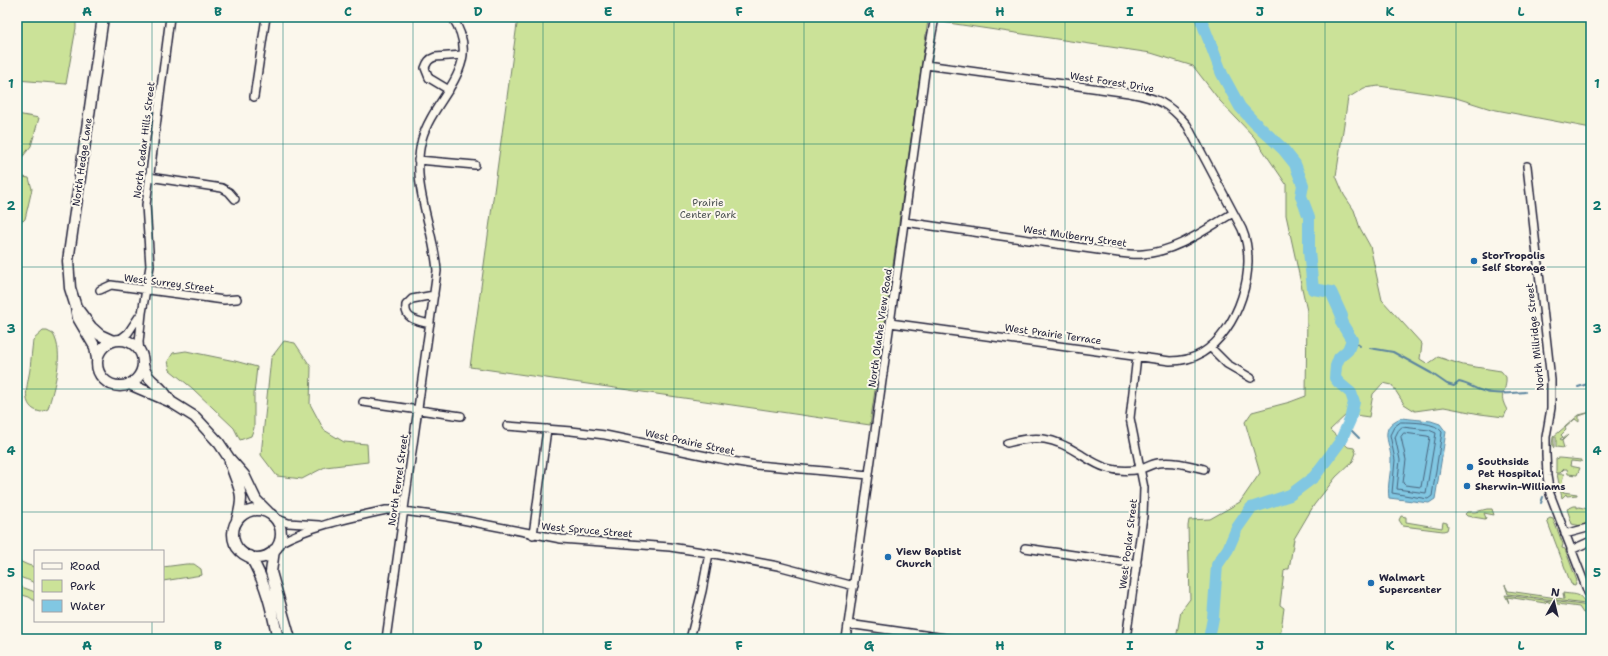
<svg xmlns="http://www.w3.org/2000/svg" width="1608" height="656" font-family="'Shantell Sans',sans-serif">
<style>
.green{fill:#cbe298;stroke:#76826a}
.water{fill:#81c7e2;stroke:#5b859f}
.lines{fill:none;stroke-linecap:round;stroke-linejoin:round}
.shore{stroke:#48647e;stroke-width:1}
.stream{stroke:#5b859f;stroke-width:2}
.river{stroke:#81c7e2;stroke-width:12}
.street-casing{stroke:#22223b;stroke-width:10}
.secondary-casing{stroke:#22223b;stroke-width:13}
.street{stroke:#fbf7ec;stroke-width:7}
.secondary{stroke:#fbf7ec;stroke-width:10}
.grid{fill:none;stroke:#0f766e;stroke-width:1;stroke-opacity:0.55}
.poi-dot{fill:#1f6fb2;stroke:#fbf7ec;stroke-width:1.5}
.labels{text-anchor:middle;dominant-baseline:central;stroke-width:4;stroke-linejoin:round;paint-order:stroke}
.street-label{font-size:10px;fill:#22223b;stroke:#fbf7ec}
.park-label{font-size:10px;fill:#4c5252;stroke:#fbf7ec}
.poi-label{font-size:10px;font-weight:bold;fill:#22223b;stroke:#fbf7ec;text-anchor:start}
.neatline{fill:none;stroke:#0f766e;stroke-width:1.5}
.grid-label{font-size:13px;text-anchor:middle;font-weight:bold;fill:#0f766e}
</style>
<rect width="100%" height="100%" fill="#fbf7ec"/>
<filter id="ink" filterUnits="userSpaceOnUse"><feTurbulence type="fractalNoise" baseFrequency=".025" numOctaves="2"/><feDisplacementMap in="SourceGraphic" scale="8" xChannelSelector="R" yChannelSelector="G"/><feConvolveMatrix kernelMatrix="1 2 1 2 8 2 1 2 1" color-interpolation-filters="sRGB"/></filter>
<g filter="url(#ink)">
<path class="green" d="M17,17H76V28L66,84L17,80Z
M518,17H1591V128L1491,109L1453,97L1379,86L1364,88L1348,98L1336,176L1344,195L1354,210L1360,228L1370,246L1382,300L1422,344L1420,359L1428,364L1438,357L1463,365L1501,371L1506,377C1507,394 1497,392 1507,410L1504,417L1480,414L1444,407L1415,411L1404,404L1392,385L1383,383L1373,394L1369,417L1347,414L1330,430L1348,447L1354,448L1356,453L1353,461L1336,477L1314,505L1294,539L1289,569H1286L1284,571L1280,605L1284,608L1280,637L1277,639H1176L1181,611L1190,599L1188,526L1189,520L1210,519L1240,502L1260,473L1245,422L1252,412L1290,402L1306,396L1307,311L1286,215V184L1254,137L1220,101L1193,66L1151,53L928,20L870,425L470,367Z
M17,114L39,118L31,146L17,164Z
M23,177L29,178L32,189L25,219L23,221L17,218V180Z
M43,331H47L53,334C65,354 54,387 48,409L41,412C19,408 28,384 30,369C31,359 32,349 33,340Z
M284,341L295,343L311,367L310,404L324,430L344,442L367,444L368,462L325,467L302,479L277,476L261,455L271,358Z
M186,351L235,361L257,367L254,394V428L251,436L240,440L234,428L192,388L170,370L168,361L173,353Z
M1591,412L1579,416V422L1575,419L1565,428L1566,430L1561,435L1563,437L1560,439L1562,440L1568,435L1562,441L1564,448L1556,447V437H1554V448L1552,445L1553,437L1579,415Z
M1559,458L1582,460L1581,462L1571,461L1570,466L1580,468L1577,475L1568,474L1567,469H1564L1560,473H1556V459Z
M1557,474H1564L1562,481L1564,483L1563,492L1577,494V495L1567,496L1566,494L1562,498Z
M1574,506H1577V508L1579,507L1588,509V511L1591,512V523H1587L1581,526L1572,524L1567,509Z
M1487,509H1492L1494,515L1484,513L1486,518L1485,519L1467,516L1465,514L1467,512H1475Z
M1401,516L1406,517V522L1442,528L1443,522L1447,523L1448,526L1447,530L1443,531L1403,526L1399,520Z
M1550,518L1553,519L1563,544L1562,548L1565,549L1577,581L1575,585L1571,584L1548,523L1547,520Z
M17,560L28,565L35,567V584C30,579 23,580 17,575Z
M186,564H194L201,569L202,575L163,581V567Z
M1505,585L1508,591L1564,599L1563,593C1574,595 1581,592 1585,604L1508,594Z
M22,587L35,592V601L29,597L19,594Z
M1505,595L1582,605L1586,606L1587,612L1583,613L1579,607L1550,603L1547,601L1545,603L1507,597L1509,603Z"/>
<path class="water" d="M1401,418L1431,421L1440,424L1446,432L1435,499L1429,503L1389,498C1387,485 1391,474 1391,461C1392,444 1376,428 1401,418Z"/>
<g class="lines">
<path class="shore" d="M1401,422C1412,422 1436,422 1442,432L1432,496L1428,499L1392,493L1395,460L1390,435L1394,427Z
M1402,427L1429,430L1436,433L1426,493L1397,489L1400,460L1395,437L1398,431Z
M1404,433L1427,436L1430,437L1421,487L1405,485L1403,483L1406,460L1401,437Z"/>
<path class="stream" d="M1352,340L1360,346
M1370,348L1393,352L1431,373L1447,384L1454,386L1459,382C1469,384 1477,390 1486,392C1498,395 1512,393 1525,392
M1578,387L1591,383
M1347,426L1359,438
M1541,503L1543,497"/>
<path class="river" d="M1200,17L1222,74L1240,107L1253,121L1283,149L1295,164L1303,185L1301,196L1309,217V251L1313,289L1331,292L1342,316L1341,322L1352,340L1348,350L1339,358L1336,366L1335,378L1339,383L1351,393L1354,402L1350,420L1340,442L1314,477L1290,495L1251,508L1237,528L1228,549L1217,565L1213,618L1209,639"/>
<defs>
<path id="street" d="M449,90L429,78L425,68C427,62 429,59 435,57L463,55
M254,97L266,17
M418,160L475,165
M1527,166L1551,380V408L1546,437V454L1547,476L1550,494L1591,600
M149,177L222,188L229,192L235,199
M905,222L1119,253C1127,254 1135,255 1143,254C1176,252 1206,229 1233,213
M100,290L111,285L224,300L237,299
M890,323L1170,361C1181,361 1192,359 1202,353C1238,331 1259,268 1242,229L1187,125C1169,103 1157,98 1129,93L926,65
M430,324C419,321 404,320 406,305L412,299L434,295
M119,340L128,333L140,315
M1210,347L1227,364L1251,378
M140,353L139,342L142,313L150,266L146,205L170,17
M363,402L461,416
M507,426L571,431L605,435L726,460L756,465L869,475
M1007,443C1037,435 1053,437 1080,454C1088,459 1097,465 1107,468C1117,471 1131,471 1141,469C1147,467 1152,464 1158,463C1174,461 1188,465 1204,469
M275,518L288,523L319,525
M1565,534L1591,527
M533,535L547,429
M279,543C313,525 350,518 386,510H396L447,517L561,539L670,547L709,553L778,566L854,586
M1025,548L1137,564
M1571,550L1591,541
M848,624L952,639
M386,639L437,271C434,227 410,184 422,139C434,96 486,66 452,17
M690,639L702,591L709,553
M846,639L926,65L935,17
M1126,639L1143,516L1144,488L1130,418L1137,356"/>
<path id="secondary" d="M76,307L91,327L100,335L113,341
M97 363a23 23 0 1 1 46 0a23 23 0 1 1-46 0Z
M97,359L95,347L78,318L76,307L70,288L68,261L103,17
M143,365C147,380 154,381 163,391C166,395 169,399 171,402
M129,384L171,402L195,417L219,443L229,458L244,475L256,500L268,512
M230,462C238,488 246,492 237,520
M233 534a24 24 0 1 1 48 0a24 24 0 1 1-48 0Z
M274,550L271,572L290,639
M250,556C266,582 272,610 278,639"/>
</defs>
<use href="#street" class="street-casing"/>
<use href="#secondary" class="secondary-casing"/>
<use href="#street" class="street"/>
<use href="#secondary" class="secondary"/>
</g>
</g>
<path class="grid" d="M152,17V551M283,17V639M413,17V639M543,17V639M674,17V639M804,17V639M934,17V639M1065,17V639M1195,17V639M1325,17V639M1456,17V639M17,144H1591M17,267H1591M17,389H1591M17,512H1591M152,621V639"/>
<g class="poi-dot">
<circle cx="1474" cy="261" r="4"/>
<circle cx="1470" cy="467" r="4"/>
<circle cx="1467" cy="486" r="4"/>
<circle cx="888" cy="557" r="4"/>
<circle cx="1371" cy="583" r="4"/>
</g>
<g class="labels">
<g class="street-label">
<text transform="translate(1112 82) rotate(9)">West Forest Drive</text>
<text transform="translate(144 140) rotate(-83)">North Cedar Hills Street</text>
<text transform="translate(82 162) rotate(-82)">North Hedge Lane</text>
<text transform="translate(1075 236) rotate(8)">West Mulberry Street</text>
<text transform="translate(169 283) rotate(7)">West Surrey Street</text>
<text transform="translate(880 328) rotate(-82)">North Olathe View Road</text>
<text transform="translate(1053 334) rotate(8)">West Prairie Terrace</text>
<text transform="translate(1535 337) rotate(-96)">North Millridge Street</text>
<text transform="translate(690 442) rotate(12)">West Prairie Street</text>
<text transform="translate(398 480) rotate(-82)">North Ferrel Street</text>
<text transform="translate(587 530) rotate(5)">West Spruce Street</text>
<text transform="translate(1128 544) rotate(-83)">West Poplar Street</text>
</g>
<g class="park-label">
<text x="708" y="202">Prairie<tspan x="708" dy="12">Center Park</tspan></text>
</g>
<g class="poi-label">
<text x="1482" y="255">StorTropolis<tspan x="1482" dy="12">Self Storage</tspan></text>
<text x="1478" y="461">Southside<tspan x="1478" dy="12">Pet Hospital</tspan></text>
<text x="1475" y="486">Sherwin-Williams</text>
<text x="896" y="551">View Baptist<tspan x="896" dy="12">Church</tspan></text>
<text x="1379" y="577">Walmart<tspan x="1379" dy="12">Supercenter</tspan></text>
</g>
</g>
<rect width="1608" height="656" fill="none" stroke="#fbf7ec" stroke-width="44"/>
<rect x="34" y="550" width="130" height="72" fill="#fbf7ec" stroke="#a4a2a5"/>
<rect x="42" y="563" width="20" height="6" fill="#fbf7ec" stroke="#a4a2a5"/>
<text x="70" y="570" font-size="12" fill="#22223b">Road</text>
<rect x="42" y="580" width="20" height="12" fill="#cbe298" stroke="#a4a2a5"/>
<text x="70" y="590" font-size="12" fill="#22223b">Park</text>
<rect x="42" y="600" width="20" height="12" fill="#81c7e2" stroke="#a4a2a5"/>
<text x="70" y="610" font-size="12" fill="#22223b">Water</text>
<g transform="translate(1554 602) rotate(8)" stroke="#fbf7ec" stroke-width="3" paint-order="stroke">
<path d="M0-3L7 15L0 10L-7 15Z" fill="#22223b"/>
<text y="-6" font-size="11" font-weight="bold" text-anchor="middle" fill="#22223b">N</text>
</g>
<rect x="22" y="22" width="1564" height="612" class="neatline"/>
<g class="grid-label">
<text x="87" y="16">A</text>
<text x="218" y="16">B</text>
<text x="348" y="16">C</text>
<text x="478" y="16">D</text>
<text x="608" y="16">E</text>
<text x="739" y="16">F</text>
<text x="869" y="16">G</text>
<text x="1000" y="16">H</text>
<text x="1130" y="16">I</text>
<text x="1260" y="16">J</text>
<text x="1390" y="16">K</text>
<text x="1521" y="16">L</text>
<text x="11" y="88">1</text>
<text x="1597" y="88">1</text>
<text x="11" y="210">2</text>
<text x="1597" y="210">2</text>
<text x="11" y="333">3</text>
<text x="1597" y="333">3</text>
<text x="11" y="455">4</text>
<text x="1597" y="455">4</text>
<text x="11" y="577">5</text>
<text x="1597" y="577">5</text>
<text x="87" y="650">A</text>
<text x="218" y="650">B</text>
<text x="348" y="650">C</text>
<text x="478" y="650">D</text>
<text x="608" y="650">E</text>
<text x="739" y="650">F</text>
<text x="869" y="650">G</text>
<text x="1000" y="650">H</text>
<text x="1130" y="650">I</text>
<text x="1260" y="650">J</text>
<text x="1390" y="650">K</text>
<text x="1521" y="650">L</text>
</g>
</svg>
